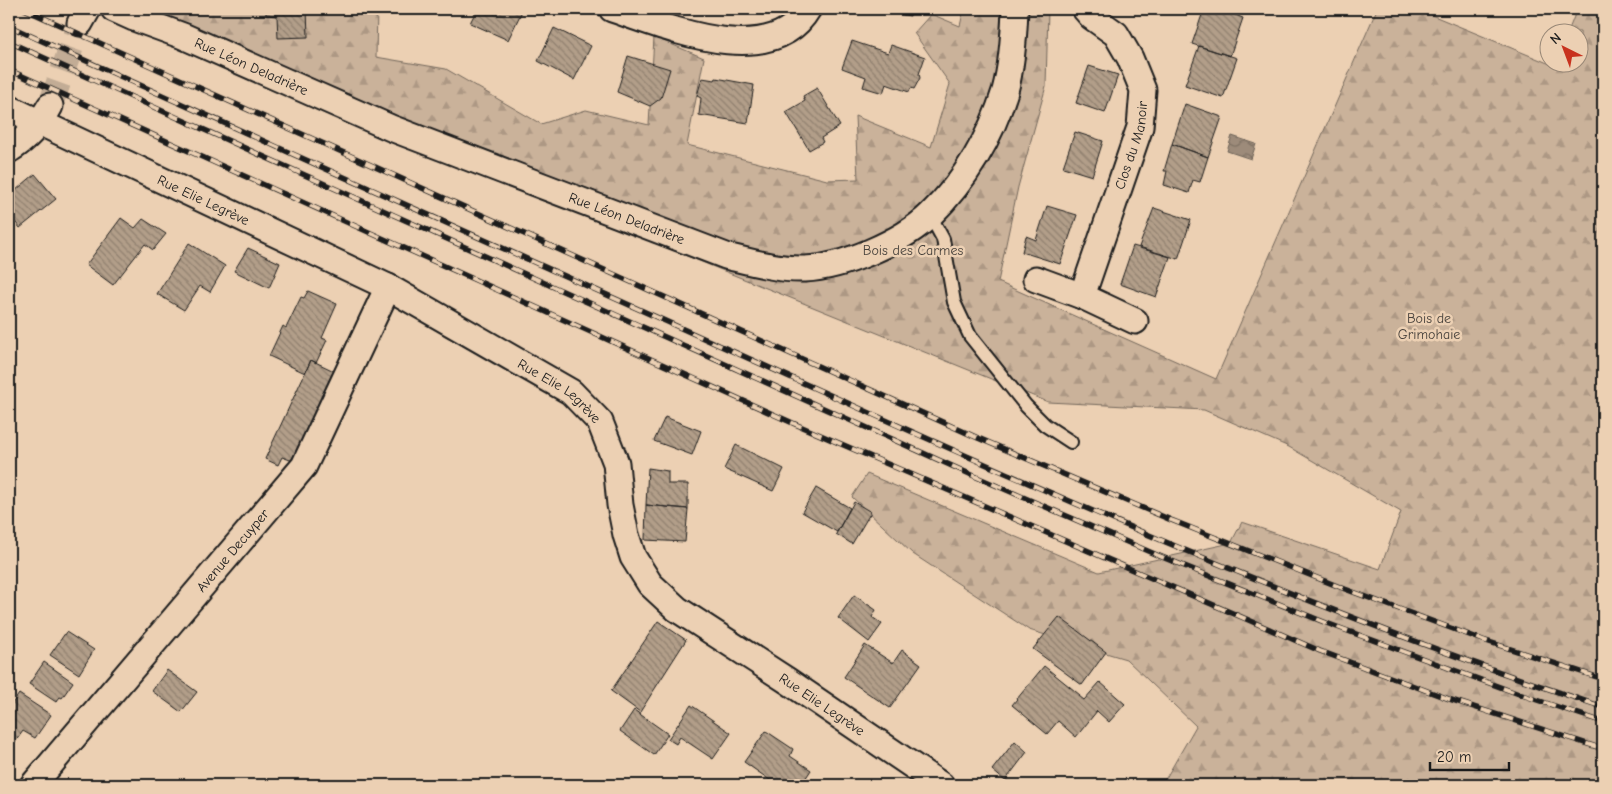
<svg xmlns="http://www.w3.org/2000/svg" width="1612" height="794" font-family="'Comic Neue',sans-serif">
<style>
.forest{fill:url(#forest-firs);stroke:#73675b}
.water{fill:url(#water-waves);stroke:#695f54}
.building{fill:url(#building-back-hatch);stroke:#1c1c1c}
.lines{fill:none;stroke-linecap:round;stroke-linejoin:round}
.minor-tunnel{stroke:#c2ac95;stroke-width:25;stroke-dasharray:25 12;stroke-linecap:butt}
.service-casing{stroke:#1c1c1c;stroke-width:16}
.minor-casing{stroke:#1c1c1c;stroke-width:29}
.service{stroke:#ecd0b3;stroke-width:12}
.minor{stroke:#ecd0b3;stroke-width:25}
.rail-casing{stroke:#1c1c1c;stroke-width:5.5}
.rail{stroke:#ecd0b3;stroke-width:4;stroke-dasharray:11;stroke-linecap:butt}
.labels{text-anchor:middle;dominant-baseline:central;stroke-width:5;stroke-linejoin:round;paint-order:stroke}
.street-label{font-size:14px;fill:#1c1c1c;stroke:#ecd0b3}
.park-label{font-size:14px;fill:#48423c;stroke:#ecd0b3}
</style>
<defs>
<pattern id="forest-firs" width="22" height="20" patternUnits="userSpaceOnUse" patternTransform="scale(1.25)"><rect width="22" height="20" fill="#cab29a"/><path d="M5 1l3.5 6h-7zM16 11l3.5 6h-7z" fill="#ad9884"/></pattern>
<pattern id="water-waves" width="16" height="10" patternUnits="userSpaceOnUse" patternTransform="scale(1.25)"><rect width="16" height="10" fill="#9d8b7a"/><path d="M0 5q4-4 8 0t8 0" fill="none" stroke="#7f7163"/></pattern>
<pattern id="building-back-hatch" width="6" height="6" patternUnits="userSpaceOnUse" patternTransform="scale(1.25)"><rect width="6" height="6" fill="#b29e89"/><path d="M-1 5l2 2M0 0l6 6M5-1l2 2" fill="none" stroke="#90806f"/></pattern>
</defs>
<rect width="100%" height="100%" fill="#ecd0b3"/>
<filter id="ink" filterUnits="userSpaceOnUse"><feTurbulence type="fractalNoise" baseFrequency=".02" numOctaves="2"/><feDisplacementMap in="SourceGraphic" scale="10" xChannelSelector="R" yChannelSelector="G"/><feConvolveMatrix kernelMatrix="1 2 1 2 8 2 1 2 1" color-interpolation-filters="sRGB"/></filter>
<g filter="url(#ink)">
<path class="forest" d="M93,9H377L376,57L446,69L541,124L586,110L649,125L654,37L704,58L687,145L827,180L858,179L855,116L931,147L950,84L914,33L931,14L960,26L964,9H1048L1046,86L1018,187L998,282L1216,379L1377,9H1417L1555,66L1557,63L1580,62V32H1568L1577,9H1603V785H1226L1219,781L1212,785H1162L1196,726L1126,659L1029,630L913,554L852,497L867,474L1099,572L1231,543L1242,522L1380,569L1401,512L1289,447L1204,410L1048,402L625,231Z"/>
<path class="water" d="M1232,136L1256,144L1251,159L1227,151Z"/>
<path class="building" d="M266,9H307L308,37L278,38L277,16L266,15Z
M392,9H430L392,12Z
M477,9H523L508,40L470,23Z
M870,9H911L910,16Z
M1204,9H1220L1243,18L1230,56L1192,44Z
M554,28L591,46L574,80L538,61Z
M852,41L888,53L891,45L925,57L919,74L920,78L914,89L911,88L909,92L886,84L883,93L863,87L866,77L842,68Z
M1199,46L1237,58L1223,98L1185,85Z
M628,56L670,69L661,98L650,106L617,92Z
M1089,66L1118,75L1105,113L1076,103Z
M702,78L715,80L716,78L754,85L748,123L699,115L701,98L697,96Z
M817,88L840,126L821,138L823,142L809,150L786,112L805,101L803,96Z
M1185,104L1222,117L1208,157L1172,144Z
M1075,132L1103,141L1092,176L1063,167Z
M1172,144L1208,157L1200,182L1193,180L1189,193L1164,185L1167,171H1164Z
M35,174L56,199L20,228L9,214V196Z
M1047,206L1077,215L1060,264L1022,252L1026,236L1036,240Z
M1154,208L1191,220L1178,259L1139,247Z
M121,218L135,228L143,219L166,234L153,250L145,244L113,285L86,265Z
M189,243L225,266L210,292L200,286L184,310L157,294Z
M1133,246L1170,257L1156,297L1120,284Z
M248,248L280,263L269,288L234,271Z
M308,291L337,304L322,338L327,340L316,363L311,360L305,373L269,356L283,326L286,328L301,297L304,298Z
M311,360L334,371L293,461L282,457L278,465L265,459Z
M665,417L701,431L692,455L654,441Z
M736,445L784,469L773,491L724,469Z
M648,468L668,471V484H688V509L646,505Z
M816,488L850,508L837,532L802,512Z
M854,502L871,512L852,544L836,534Z
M646,505L688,509L685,542L645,540Z
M854,595L876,610L872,617L882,624L869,642L838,618Z
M1059,617L1106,652L1082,685L1033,649Z
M658,621L686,640L640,712L611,691Z
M66,632L94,650L79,674L50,655Z
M865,645L893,663L902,650L921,664L890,708L844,677Z
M44,662L73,682L62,698L60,697L56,702L29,684Z
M1044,666L1080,695L1079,696L1084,700L1100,682L1125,704L1109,722L1097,711L1076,737L1058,721L1047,734L1012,705Z
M167,670L197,692L181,712L152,691Z
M19,694L51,715L35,738L23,731L15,742L9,737V708Z
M691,705L731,733L713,759L680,737L676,744L668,739Z
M634,710L668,734L654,755L620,731Z
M766,731L793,749L790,756L811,770L801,785H777L744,762Z
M1015,741L1027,752L1005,781L992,770Z"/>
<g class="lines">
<path class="minor-tunnel" d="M50,106L80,23"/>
<defs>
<path id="service" d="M930,215L943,239L954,302L970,336L1026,406L1045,425L1071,442"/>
<g id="minor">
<path id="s1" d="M114,9L134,18L183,36L391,128L726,256C751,262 779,270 805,269C827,268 849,261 870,252C891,243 915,230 931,214C965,181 991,137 1005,91C1012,65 1014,36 1015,9"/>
<path d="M612,9C666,27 771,72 808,9"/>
<path d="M80,23L88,9"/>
<path id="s2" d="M9,108L388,287L571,392L600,422L616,463L620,505L626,535L633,557L650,584L677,609L788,681L941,785"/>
<path d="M9,150C27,139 40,125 50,106"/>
<path d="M1036,279L1082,296L1135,321"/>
<path id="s3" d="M1082,296L1140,127L1143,90L1130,58L1116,34L1092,17L1085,9"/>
<path id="s4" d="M33,785L304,466L388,287"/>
</g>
</defs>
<use href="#service" class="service-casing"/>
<use href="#minor" class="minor-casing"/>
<use href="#service" class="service"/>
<use href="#minor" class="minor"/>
<defs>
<path id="rail" d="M24,9L978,438L1171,520L1345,589L1483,640L1603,679
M9,26C263,141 518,255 772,369C1045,492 1318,614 1603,707
M9,42L972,475L1157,555L1329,624L1519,694L1603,722
M9,70L795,424L1320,651L1449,699L1603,749"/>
</defs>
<use href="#rail" class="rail-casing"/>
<use href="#rail" class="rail"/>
</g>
</g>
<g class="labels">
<g class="street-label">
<text stroke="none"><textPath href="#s1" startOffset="149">Rue Léon Deladrière</textPath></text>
<text stroke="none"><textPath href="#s3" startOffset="159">Clos du Manoir</textPath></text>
<text stroke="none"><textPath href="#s2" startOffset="215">Rue Elie Legrève</textPath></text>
<text stroke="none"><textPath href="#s1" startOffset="554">Rue Léon Deladrière</textPath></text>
<text stroke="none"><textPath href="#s2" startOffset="620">Rue Elie Legrève</textPath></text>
<text stroke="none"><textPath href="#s4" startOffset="308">Avenue Decuyper</textPath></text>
<text stroke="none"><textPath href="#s2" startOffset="1054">Rue Elie Legrève</textPath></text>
</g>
<g class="park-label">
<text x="913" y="250">Bois des Carmes</text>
<text x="1429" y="318">Bois de<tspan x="1429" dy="16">Grimohaie</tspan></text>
</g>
</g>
<rect width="1612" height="794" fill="none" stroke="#ecd0b3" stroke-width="30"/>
<rect x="15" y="15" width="1582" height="764" fill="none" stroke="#1c1c1c" stroke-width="2" filter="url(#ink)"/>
<g transform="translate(1564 48) rotate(318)"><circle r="24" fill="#ecd0b3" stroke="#998877"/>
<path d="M0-4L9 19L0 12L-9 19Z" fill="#c8321e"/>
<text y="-8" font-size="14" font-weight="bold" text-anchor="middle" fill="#1c1c1c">N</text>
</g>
<path d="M1430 762v8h79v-8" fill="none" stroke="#1c1c1c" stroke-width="2.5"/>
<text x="1437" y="762" font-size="15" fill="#1c1c1c" stroke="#ecd0b3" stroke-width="4" paint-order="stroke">20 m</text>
</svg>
